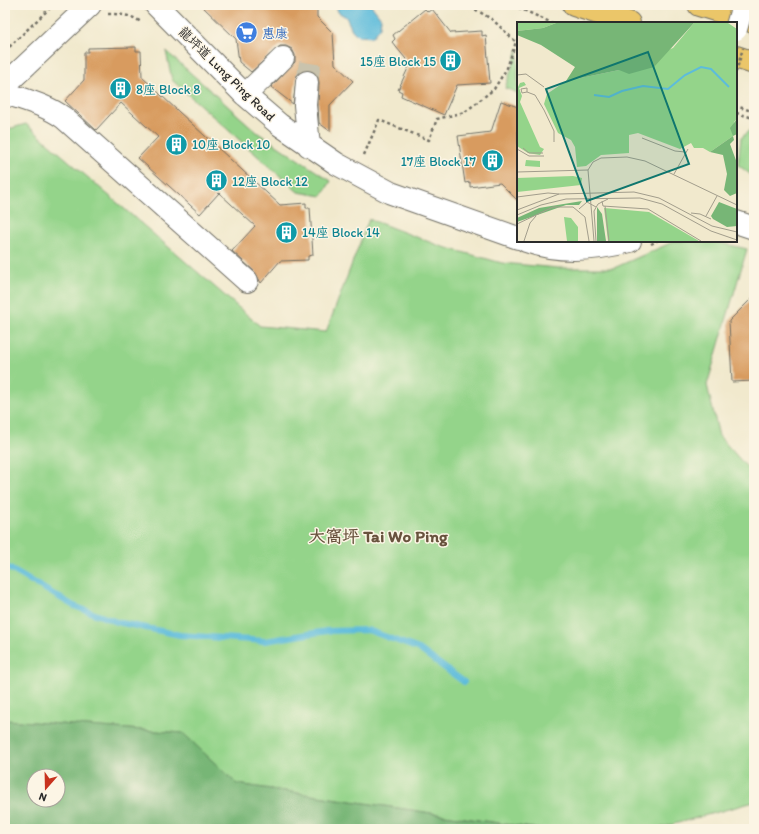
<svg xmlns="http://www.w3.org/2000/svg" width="759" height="834" font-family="Itim,'LXGW WenKai TC',sans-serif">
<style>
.green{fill:#94d48a;stroke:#60805a}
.forest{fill:#77b676;stroke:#517050;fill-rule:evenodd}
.water{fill:#5dbcdb;stroke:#447483}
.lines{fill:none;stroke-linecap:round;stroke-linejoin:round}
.stream{stroke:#5dbcdb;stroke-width:6}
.building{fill:#d89b5e}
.minor-tunnel{stroke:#c9c3ad;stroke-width:22;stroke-dasharray:22 11;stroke-linecap:butt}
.minor-casing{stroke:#706e64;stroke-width:24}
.highway-casing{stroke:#706e64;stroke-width:24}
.path{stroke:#706e64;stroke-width:2.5;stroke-dasharray:3 3;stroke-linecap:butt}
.minor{stroke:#fff;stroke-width:22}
.highway{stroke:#ebc669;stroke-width:22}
.minor-bridge-casing{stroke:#706e64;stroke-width:24;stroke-linecap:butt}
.path-bridge{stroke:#706e64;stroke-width:2.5;stroke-dasharray:3 3;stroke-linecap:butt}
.minor-bridge{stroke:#fff;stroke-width:22}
.labels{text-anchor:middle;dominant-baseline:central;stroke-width:3;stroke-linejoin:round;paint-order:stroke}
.shop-label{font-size:13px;fill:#366cbe;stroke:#fcf5e5;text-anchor:start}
.culture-label{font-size:13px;fill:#0d838f;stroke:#fcf5e5;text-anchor:start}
.street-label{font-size:13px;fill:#2b2b2b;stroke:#fcf5e5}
.district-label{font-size:17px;font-weight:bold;fill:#68523d;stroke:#fcf5e5}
.inset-river{fill:none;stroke:#5dbcdb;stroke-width:2}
.inset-road{fill:none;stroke:#a29d8c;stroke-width:1}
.view{fill:#0f766e;fill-opacity:0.15;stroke:#0f766e;stroke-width:2}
.inset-edge{fill:none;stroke:#2b2b2b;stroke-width:2}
</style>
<rect width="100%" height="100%" fill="#fcf5e5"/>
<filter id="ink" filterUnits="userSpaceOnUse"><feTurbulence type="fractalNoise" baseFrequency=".025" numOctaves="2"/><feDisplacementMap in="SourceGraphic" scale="8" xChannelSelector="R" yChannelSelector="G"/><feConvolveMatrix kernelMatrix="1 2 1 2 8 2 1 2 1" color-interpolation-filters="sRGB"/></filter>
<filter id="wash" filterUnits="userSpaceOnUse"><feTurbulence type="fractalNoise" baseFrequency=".012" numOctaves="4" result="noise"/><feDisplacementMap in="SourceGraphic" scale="16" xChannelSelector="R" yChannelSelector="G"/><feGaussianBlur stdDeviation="0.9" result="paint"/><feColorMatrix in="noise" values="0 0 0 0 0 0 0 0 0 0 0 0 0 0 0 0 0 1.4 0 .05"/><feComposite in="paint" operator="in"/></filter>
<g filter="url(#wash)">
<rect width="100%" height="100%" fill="#f1e9cd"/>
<path class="green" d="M518,49V93L505,88Z
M166,51L258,133L331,181L322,196L298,192L172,80Z
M26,124L260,326L326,332L369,219L440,246L502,263L558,268H614L675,241H712L747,249L707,385L719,436L754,475V802L656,829H538L237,784L182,733L5,720V130Z
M754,126V177L738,165L741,138Z"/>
<path class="forest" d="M5,720L183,733L237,784L538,829H5ZM34,776H58V800H34Z"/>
<path class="water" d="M336,5H371L381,18L380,27L372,37L358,36L352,30L346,17L338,12Z"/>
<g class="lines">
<path class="stream" d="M5,566L74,606L117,622L180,635L265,641L327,631L368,630L419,649L464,682"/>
</g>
<g id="blocks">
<path class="building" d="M201,5H317V17L333,33L335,64L353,81L330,105V131L319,123L318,105L319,83L318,76L314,72L308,70L301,71L297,75L293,104L271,87L295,62V55L292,49L286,46H280L251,72L239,62L236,39Z
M425,9L428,12L432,9L451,33L482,31V36L486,35L490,83L457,85L444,115L401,96L402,92L398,90L410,64L392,42L395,39L393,35Z
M136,47V51H141L142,77L179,112L280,205L306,203V208H310L313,255L308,256V260L280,261L261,283L255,272L232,251L255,226L219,193L200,214L138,158L158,137L121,103L96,130L65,101L84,80V52H88V48Z
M501,101L518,107V201L500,183L470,187V182L465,183L458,136L491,132Z
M754,296V381L732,382L729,321Z"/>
</g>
</g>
<g filter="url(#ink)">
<use href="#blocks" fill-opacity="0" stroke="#706e64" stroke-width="1"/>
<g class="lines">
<path class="minor-tunnel" d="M307,82L310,63"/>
<defs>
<path id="minor" d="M156,5L245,95L280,125L337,164L391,193L518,238
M307,82L305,105L309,146
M5,85L90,5
M5,93C25,100 46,105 64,118L247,281
M245,95L283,58
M736,222L754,228
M526,241C559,253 596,250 630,241"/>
<path id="highway" d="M574,5L629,23
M699,5L754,22
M736,57L754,63"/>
</defs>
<use href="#minor" class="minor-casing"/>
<use href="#highway" class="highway-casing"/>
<path class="path" d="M513,5L552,23
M108,14C121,14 131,15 141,22
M5,51L53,5
M736,113L750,117L752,111L739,107
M364,155L379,120L429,140L437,119L465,112L494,89L507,68L516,42L493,20L468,5
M651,244L657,241"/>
<use href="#minor" class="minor"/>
<use href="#highway" class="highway"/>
<defs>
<path id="minor-bridge" d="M736,29L743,5"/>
</defs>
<use href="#minor-bridge" class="minor-bridge-casing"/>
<path class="path-bridge" d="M736,72L743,48"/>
<use href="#minor-bridge" class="minor-bridge"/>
</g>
</g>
<defs>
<symbol id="supermarket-disc" viewBox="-11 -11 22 22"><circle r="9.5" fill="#3f7fe0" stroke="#fcf5e5"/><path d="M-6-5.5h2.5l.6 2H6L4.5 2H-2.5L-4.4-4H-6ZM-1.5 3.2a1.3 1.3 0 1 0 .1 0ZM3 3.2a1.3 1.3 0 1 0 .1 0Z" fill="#fff"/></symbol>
<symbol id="building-disc" viewBox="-11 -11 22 22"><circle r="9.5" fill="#0f9aa8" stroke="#fcf5e5"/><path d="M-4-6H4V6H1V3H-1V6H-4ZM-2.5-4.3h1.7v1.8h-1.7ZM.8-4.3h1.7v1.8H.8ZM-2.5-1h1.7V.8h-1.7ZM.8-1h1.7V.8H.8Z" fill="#fff"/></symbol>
</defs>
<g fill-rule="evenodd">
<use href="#supermarket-disc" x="234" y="20" width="25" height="25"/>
<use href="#building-disc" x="438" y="48" width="25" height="25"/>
<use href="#building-disc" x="108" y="76" width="25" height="25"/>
<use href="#building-disc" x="164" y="132" width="25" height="25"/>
<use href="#building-disc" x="480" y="148" width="25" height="25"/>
<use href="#building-disc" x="204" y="168" width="25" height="25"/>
<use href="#building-disc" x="274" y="220" width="25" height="25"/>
</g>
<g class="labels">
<g class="shop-label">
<text x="262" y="33">惠康</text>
</g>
<g class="culture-label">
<text x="436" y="61" text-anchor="end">15座 Block 15</text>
<text x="136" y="89">8座 Block 8</text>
<text x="192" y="144">10座 Block 10</text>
<text x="476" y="161" text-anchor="end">17座 Block 17</text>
<text x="232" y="181">12座 Block 12</text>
<text x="302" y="232">14座 Block 14</text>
</g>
<g class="street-label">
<text transform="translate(227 74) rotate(44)">龍坪道 Lung Ping Road</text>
</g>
<g class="district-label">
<text x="378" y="536">大窩坪 Tai Wo Ping</text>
</g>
</g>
<g transform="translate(517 22)">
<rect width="220" height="220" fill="#f1e9cd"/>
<path d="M0,1H39L26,6L0,9ZM177,1H211L220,7V97L217,100L216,114L193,130L186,126H177L174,121L163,127L121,111L112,113V131L84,133L69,144L60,145L58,125L54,118L41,111L27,82L30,72L49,59L102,48L156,26ZM7,60L9,63L2,66L5,74L3,80L23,125L27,127L23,133L11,131L0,124V67L3,61ZM9,138L23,139V145L8,144ZM56,154L65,156L64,163L0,170V156ZM87,186L132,190L182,219H91ZM47,195L54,196L61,205V219H50Z" fill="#94d48a"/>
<path d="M39,1H177L137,45L112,52L102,48L49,59L58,45L24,23L0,13V9L26,6ZM220,97V112L216,114L217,118L213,122L220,141V171L213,174L207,168L210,152L206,133L193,130L216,114L213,106ZM65,179L62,183H49L0,200V196L22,186ZM202,180L220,187V204L210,205L196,197L194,194ZM80,185L85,192L89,219H80Z" fill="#77b676"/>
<path class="inset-river" d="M77,73L92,75L105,69L126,64L151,67L168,53L184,45L194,47L212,65"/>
<path class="inset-road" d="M0,53L9,52L27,65M10,70L5,71L4,67L10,66V70L18,73L27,88L37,109V120M125,116L158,129L168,130M6,126L12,131H26M0,127L12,134H27M0,150L71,148M157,152L171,127M0,175L31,171L42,172M85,179L86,184L131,187L184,219M88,184L92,219M62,187L70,180L79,185M0,188L42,172L117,170L142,176L195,204L220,210M174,191L183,192L194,197M0,193L24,183L49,177L123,176L145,182L194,209L220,218M189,194L200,174M0,202L36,185H56L68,195L72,219M7,219L13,201L19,194M77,219L71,148L76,140L84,136L110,135L128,139L220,183M79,219L77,189L81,182L91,177"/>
<path class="view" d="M131,30L172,142L70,179L29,67Z"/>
<rect width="220" height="220" class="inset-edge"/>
</g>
<rect width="759" height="834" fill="none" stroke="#fcf5e5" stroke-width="20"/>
<g transform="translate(46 788) rotate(200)"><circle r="19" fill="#fcf5e5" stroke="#a8a49b"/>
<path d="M0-3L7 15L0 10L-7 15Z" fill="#c8321e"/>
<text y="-6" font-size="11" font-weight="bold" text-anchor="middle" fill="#2b2b2b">N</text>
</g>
</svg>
